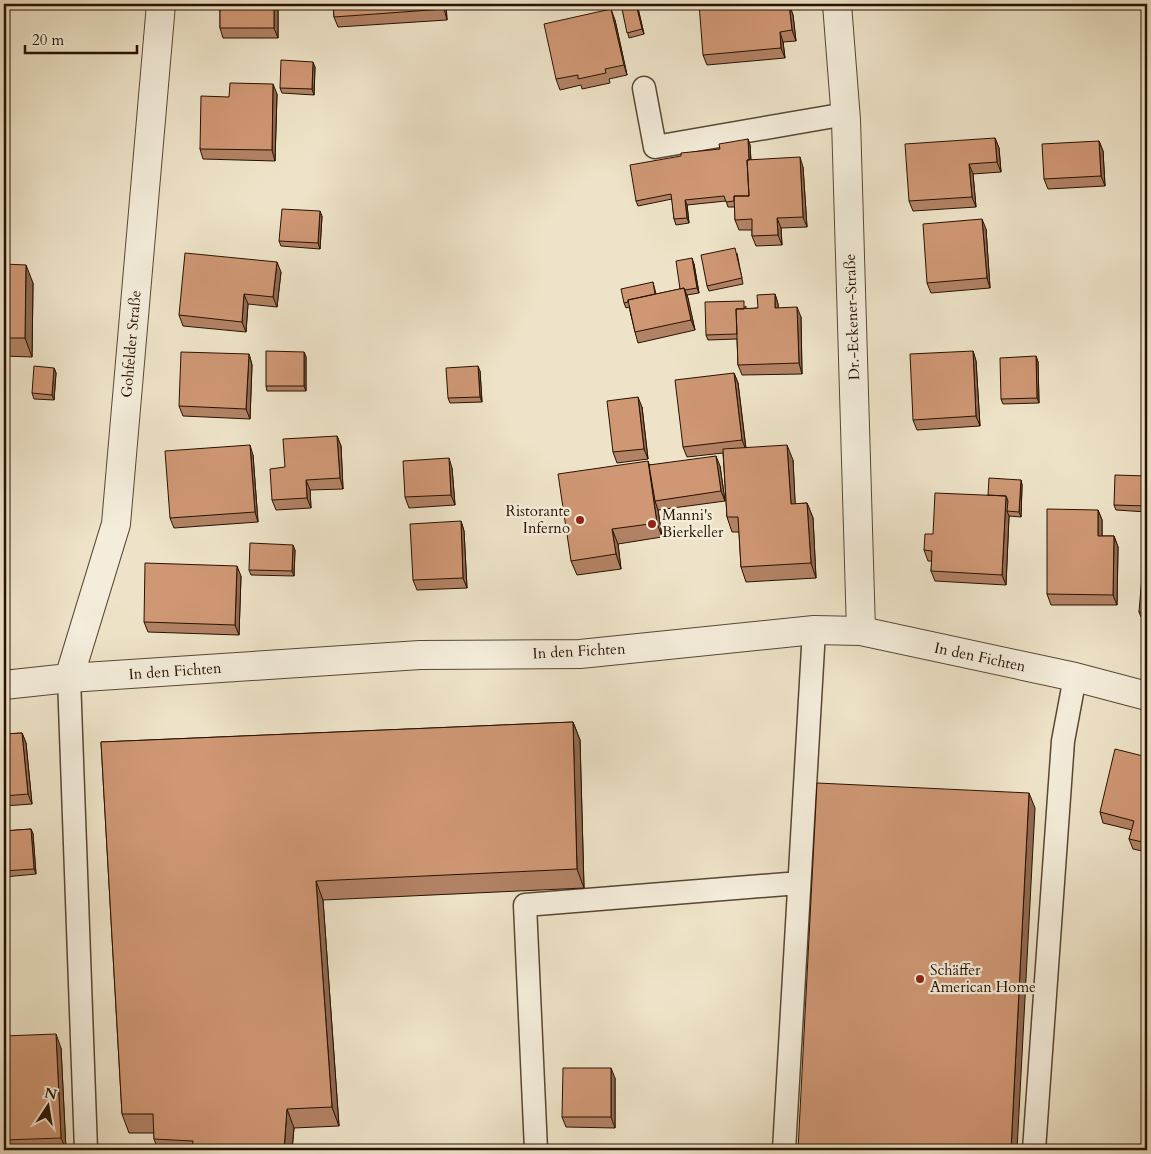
<svg xmlns="http://www.w3.org/2000/svg" width="1151" height="1154" font-family="Cardo,serif">
<style>
.lines{fill:none;stroke-linecap:round;stroke-linejoin:round}
.lane-casing{stroke:#594632;stroke-width:25}
.street-casing{stroke:#594632;stroke-width:30}
.lane{stroke:#f4eddb;stroke-width:22}
.street{stroke:#f4eddb;stroke-width:28}
.wall{fill:#b28264;stroke:#271200}
.shaded-wall{fill:#916a51;stroke:#271200}
.building{fill:#cf9774;stroke:#271200}
.poi-dot{fill:#8f2418;stroke:#f4eddb;stroke-width:2}
.labels{text-anchor:middle;dominant-baseline:central;stroke-width:4.5;stroke-linejoin:round;paint-order:stroke}
.street-label{font-size:15px;fill:#271200;stroke:#f4eddb}
.poi-label{font-size:15px;fill:#271200;stroke:#f4eddb;text-anchor:start}
</style>
<rect width="100%" height="100%" fill="#eee3c8"/>
<filter id="stains"><feTurbulence type="fractalNoise" baseFrequency=".004" numOctaves="4"/><feColorMatrix values="0 0 0 0 .2 0 0 0 0 .09 0 0 0 0 .02 0 0 0 .5 -.17"/></filter>
<radialGradient id="worn" r=".72"><stop offset=".6" stop-color="#630" stop-opacity="0"/><stop offset="1" stop-color="#630" stop-opacity=".3"/></radialGradient>
<g class="lines">
<defs>
<path id="lane" d="M644,88L655,147L846,114
M69,678L86,1150
M536,1150L525,905L799,883
M784,1150L814,630
M1034,1150L1063,741L1075,677"/>
<path id="street" d="M837,4L846,120L861,631
M69,678L116,524L161,4
M4,685L69,678L420,655L580,654L814,630L861,631L1075,677L1147,696"/>
</defs>
<use href="#lane" class="lane-casing"/>
<use href="#street" class="street-casing"/>
<use href="#lane" class="lane"/>
<use href="#street" class="street"/>
</g>
<path class="wall" d="M220,4H305V5H278V38H223L220,28Z
M333,4H446L447,20L338,27L334,17Z
M621,4H637L644,34L629,38Z
M640,4H667L642,9Z
M789,4L793,15L796,41L783,42L785,58L707,65L703,55L781,5Z
M615,20L627,75L609,79L610,83L582,89L581,85L560,90L556,79Z
M315,67L314,95L282,93L280,88Z
M277,94L275,161L203,159L200,149L229,97Z
M995,138L999,148L1001,172L973,174L976,207L913,211L909,201Z
M748,139L750,145L751,160L803,167L807,227L781,228L782,245L756,246L752,236V230H739L735,220V207H728L726,201L687,205L689,223L676,225L674,219L672,199L638,206L636,201L720,149Z
M1099,141L1103,151L1105,186L1048,189L1044,179Z
M322,216L320,249L281,246L279,241Z
M986,229L990,288L931,293L927,283Z
M737,253L743,284L709,291L707,286Z
M4,264L33,283L32,357L4,356Z
M694,264L699,293L687,295L695,330L638,343L635,332L629,307L626,308L624,303L653,282L656,294L680,289Z
M281,272L277,307L248,304L246,332L183,326L179,315Z
M775,294L778,304V308L801,317L802,374L742,375L738,365L737,339L708,340L706,335L746,306V309L758,308Z
M973,351L976,361L980,426L917,430L913,420Z
M304,352L306,357V391H267L266,386Z
M249,354L252,365L250,419L183,416L179,406Z
M1036,356L1038,362L1039,403L1003,404L1001,399Z
M54,368L56,373L54,400L34,399L32,393Z
M480,371L482,402L450,403L448,398Z
M734,373L738,383L746,448L793,460L795,504L807,503L813,518L816,578L746,582L741,567L739,532H732L727,517L723,453L687,457L683,447Z
M642,407L648,459L617,463L613,452Z
M337,436L341,446L343,489L310,490L311,508L276,510L272,500L285,467Z
M253,455L258,522L174,528L170,518Z
M649,465L720,466L725,501L658,510L662,537L618,544L621,569L577,575L571,561Z
M452,468L455,505L409,508L405,497Z
M1147,476V512L1116,510L1114,505Z
M1021,480L1022,485L1021,517L1009,516L1006,585L935,581L931,571L932,561H928L924,550L933,534L988,495Z
M1098,510L1102,520V536H1114L1118,547L1117,605H1051L1047,594Z
M461,521L464,531L467,588L417,590L413,580Z
M295,550L294,576L251,575L249,570Z
M241,576L239,635L148,632L144,622Z
M1147,577V619L1141,617L1139,612Z
M573,722L580,740L584,888L323,900L339,1126L294,1128L292,1150H158L154,1139V1133H129L122,1114L101,742Z
M22,733L26,743L32,804L4,806V734Z
M1147,757V852L1133,849L1129,839L1132,830L1103,823L1100,812Z
M31,829L33,834L36,874L4,877V831Z
M4,1036L61,1048L66,1150H4Z
M615,1078V1128L566,1127L562,1117Z"/>
<path class="shaded-wall" d="M274,4H277L278,5V38L274,28Z
M443,4H446L447,20L444,9Z
M636,4H637L644,34L642,29Z
M789,4L793,15L796,41L792,30Z
M611,9L615,20L627,75L624,65Z
M780,32L783,42L785,58L781,48Z
M313,62L315,67L314,95L312,89Z
M273,84L277,94L275,161L272,150Z
M995,138L999,148L1001,172L997,162Z
M748,139L750,145L753,206L751,201Z
M1099,141L1103,151L1105,186L1101,176Z
M800,157L803,167L807,227L803,217Z
M969,164L973,174L976,207L972,197Z
M685,200L687,205L689,223L687,218Z
M320,211L322,216L320,249L318,243Z
M777,218L781,228L782,245L778,235Z
M982,219L986,229L990,288L987,278Z
M692,258L694,264L699,293L697,288Z
M277,262L281,272L277,307L273,297Z
M26,265L33,283L32,357L25,338Z
M684,288L688,298L695,330L691,320Z
M244,294L248,304L246,332L242,322Z
M775,294L778,304L779,318L775,308Z
M797,307L801,317L802,374L799,363Z
M973,351L976,361L980,426L976,416Z
M304,352L306,357V391L304,386Z
M249,354L252,365L250,419L246,409Z
M1036,356L1038,362L1039,403L1037,398Z
M478,366L480,371L482,402L480,397Z
M54,368L56,373L54,400L52,395Z
M734,373L738,383L746,450L742,440Z
M638,397L642,407L648,459L644,449Z
M337,436L341,446L343,489L340,478Z
M250,445L253,455L258,522L255,512Z
M787,445L793,460L796,519L791,504Z
M716,456L720,466L725,501L721,491Z
M449,458L452,468L455,505L451,495Z
M648,461L653,475L655,501L658,510L662,537L657,523Z
M306,480L310,490L311,508L307,498Z
M1021,480L1022,485L1021,517L1019,512Z
M1006,496L1010,506L1007,511L1009,516L1006,585L1002,575Z
M807,503L813,518L816,578L811,563Z
M1098,510L1102,520V546L1098,536Z
M461,521L464,531L467,588L463,578Z
M612,529L618,544L621,569L616,554Z
M1114,536L1118,547L1117,605L1113,595Z
M293,545L295,550L294,576L292,571Z
M237,566L241,576L239,635L235,625Z
M573,722L580,740L584,888L577,869Z
M22,733L26,743L32,804L28,794Z
M1029,793L1035,808L1017,1150H1011Z
M31,829L33,834L36,874L34,869Z
M316,881L323,900L339,1126L332,1107Z
M56,1034L61,1048L66,1150L61,1138Z
M611,1068L615,1078V1128L611,1117Z
M287,1109L294,1128L292,1150H284Z"/>
<path class="building" d="M220,4H274V28H220Z
M333,4H443L444,9L334,17Z
M621,4H636L642,29L627,33Z
M699,4H778L779,6L789,4L792,30L780,32L781,48L703,55Z
M611,9L624,65L605,69L606,73L578,79V75L556,79L544,24Z
M281,60L313,62L312,89L280,88Z
M230,83L273,84L272,150L200,149L201,96L229,97Z
M995,138L997,162L969,164L972,197L909,201L905,144Z
M748,139L749,160H747L749,196H734V201L726,202L724,196L685,200L687,218L674,219L671,194L636,201L630,165L681,156V153L720,149L719,144Z
M1099,141L1101,176L1044,179L1042,144Z
M800,157L803,217L777,218L778,235L752,236V219L735,220L734,196H749L747,160Z
M282,209L320,211L318,243L279,241Z
M982,219L987,278L927,283L923,224Z
M735,248L742,278L707,286L701,255Z
M185,253L277,262L273,297L244,294L242,322L179,315Z
M692,258L697,288L685,290L684,288L680,289L676,261Z
M4,264L26,265L25,338H4Z
M653,282L655,294L628,300V302L624,303L621,289Z
M684,288L691,320L635,332L628,300Z
M775,294V308L797,307L799,363L738,365L736,309L758,308L757,295Z
M744,301V309H736L737,334L706,335L705,302Z
M266,351L304,352V386H266Z
M973,351L976,416L913,420L910,354Z
M181,352L249,354L246,409L179,406Z
M1036,356L1037,398L1001,399L1000,358Z
M34,366L54,368L52,395L32,393Z
M478,366L480,397L448,398L446,368Z
M734,373L742,440L683,447L675,380Z
M638,397L644,449L613,452L607,401Z
M337,436L340,478L306,480L307,498L272,500L270,469L285,467L283,439Z
M250,445L255,512L170,518L165,451Z
M787,445L791,504L807,503L811,563L741,567L738,517H727L723,449Z
M716,456L721,491L655,501L649,465Z
M449,458L451,495L405,497L403,461Z
M648,461L657,523L612,529L616,554L571,561L558,474Z
M1115,475L1147,476L1146,506L1114,505Z
M989,478L1021,480L1019,512L1007,511L1008,501L1006,496L988,495Z
M935,493L1006,496L1002,575L931,571L932,551L924,550L925,534H933Z
M1047,509L1098,510V536H1114L1113,595L1047,594Z
M461,521L463,578L413,580L410,524Z
M250,543L293,545L292,571L249,570Z
M145,563L237,566L235,625L144,622Z
M1142,576L1147,577V614L1139,612Z
M573,722L577,869L316,881L332,1107L287,1109L284,1150H192L193,1141L154,1139L153,1114H122L101,742Z
M22,733L28,794L4,796V734Z
M1115,749L1147,757V843L1129,839L1134,821L1100,812Z
M817,783L1029,793L1011,1150H798Z
M31,829L34,869L4,871V831Z
M56,1034L61,1138L4,1140V1036Z
M563,1068H611V1117H562Z"/>
<g class="poi-dot">
<circle cx="580" cy="520" r="5"/>
<circle cx="652" cy="524" r="5"/>
<circle cx="920" cy="979" r="5"/>
</g>
<g class="labels">
<g class="street-label">
<text transform="translate(852 317) rotate(-92)">Dr.-Eckener-Straße</text>
<text transform="translate(131 344) rotate(-85)">Gohfelder Straße</text>
<text transform="translate(579 651) rotate(-3)">In den Fichten</text>
<text transform="translate(980 657) rotate(12)">In den Fichten</text>
<text transform="translate(175 671) rotate(-4)">In den Fichten</text>
</g>
<g class="poi-label">
<text x="570" y="511" text-anchor="end">Ristorante<tspan x="570" dy="17">Inferno</tspan></text>
<text x="662" y="515">Manni's<tspan x="662" dy="17">Bierkeller</tspan></text>
<text x="930" y="970">Schäffer<tspan x="930" dy="17">American Home</tspan></text>
</g>
</g>
<rect width="1151" height="1154" fill="none" stroke="#eee3c8" stroke-width="20"/>
<rect x="5" y="5" width="1141" height="1144" fill="none" stroke="#271200" stroke-width="2.5"/>
<rect x="10" y="10" width="1131" height="1134" fill="none" stroke="#271200"/>
<g transform="translate(48 1106) rotate(12)" stroke="#f4eddb" stroke-width="4" paint-order="stroke">
<path d="M0-4L9 19L0 12L-9 19Z" fill="#271200"/>
<text y="-8" font-size="14" font-weight="bold" text-anchor="middle" fill="#271200">N</text>
</g>
<path d="M25 45v8h112v-8" fill="none" stroke="#271200" stroke-width="2.5"/>
<text x="32" y="45" font-size="15" fill="#271200" stroke="#f4eddb" stroke-width="4" paint-order="stroke">20 m</text>
<rect width="100%" height="100%" filter="url(#stains)"/>
<rect width="100%" height="100%" fill="url(#worn)"/>
</svg>
